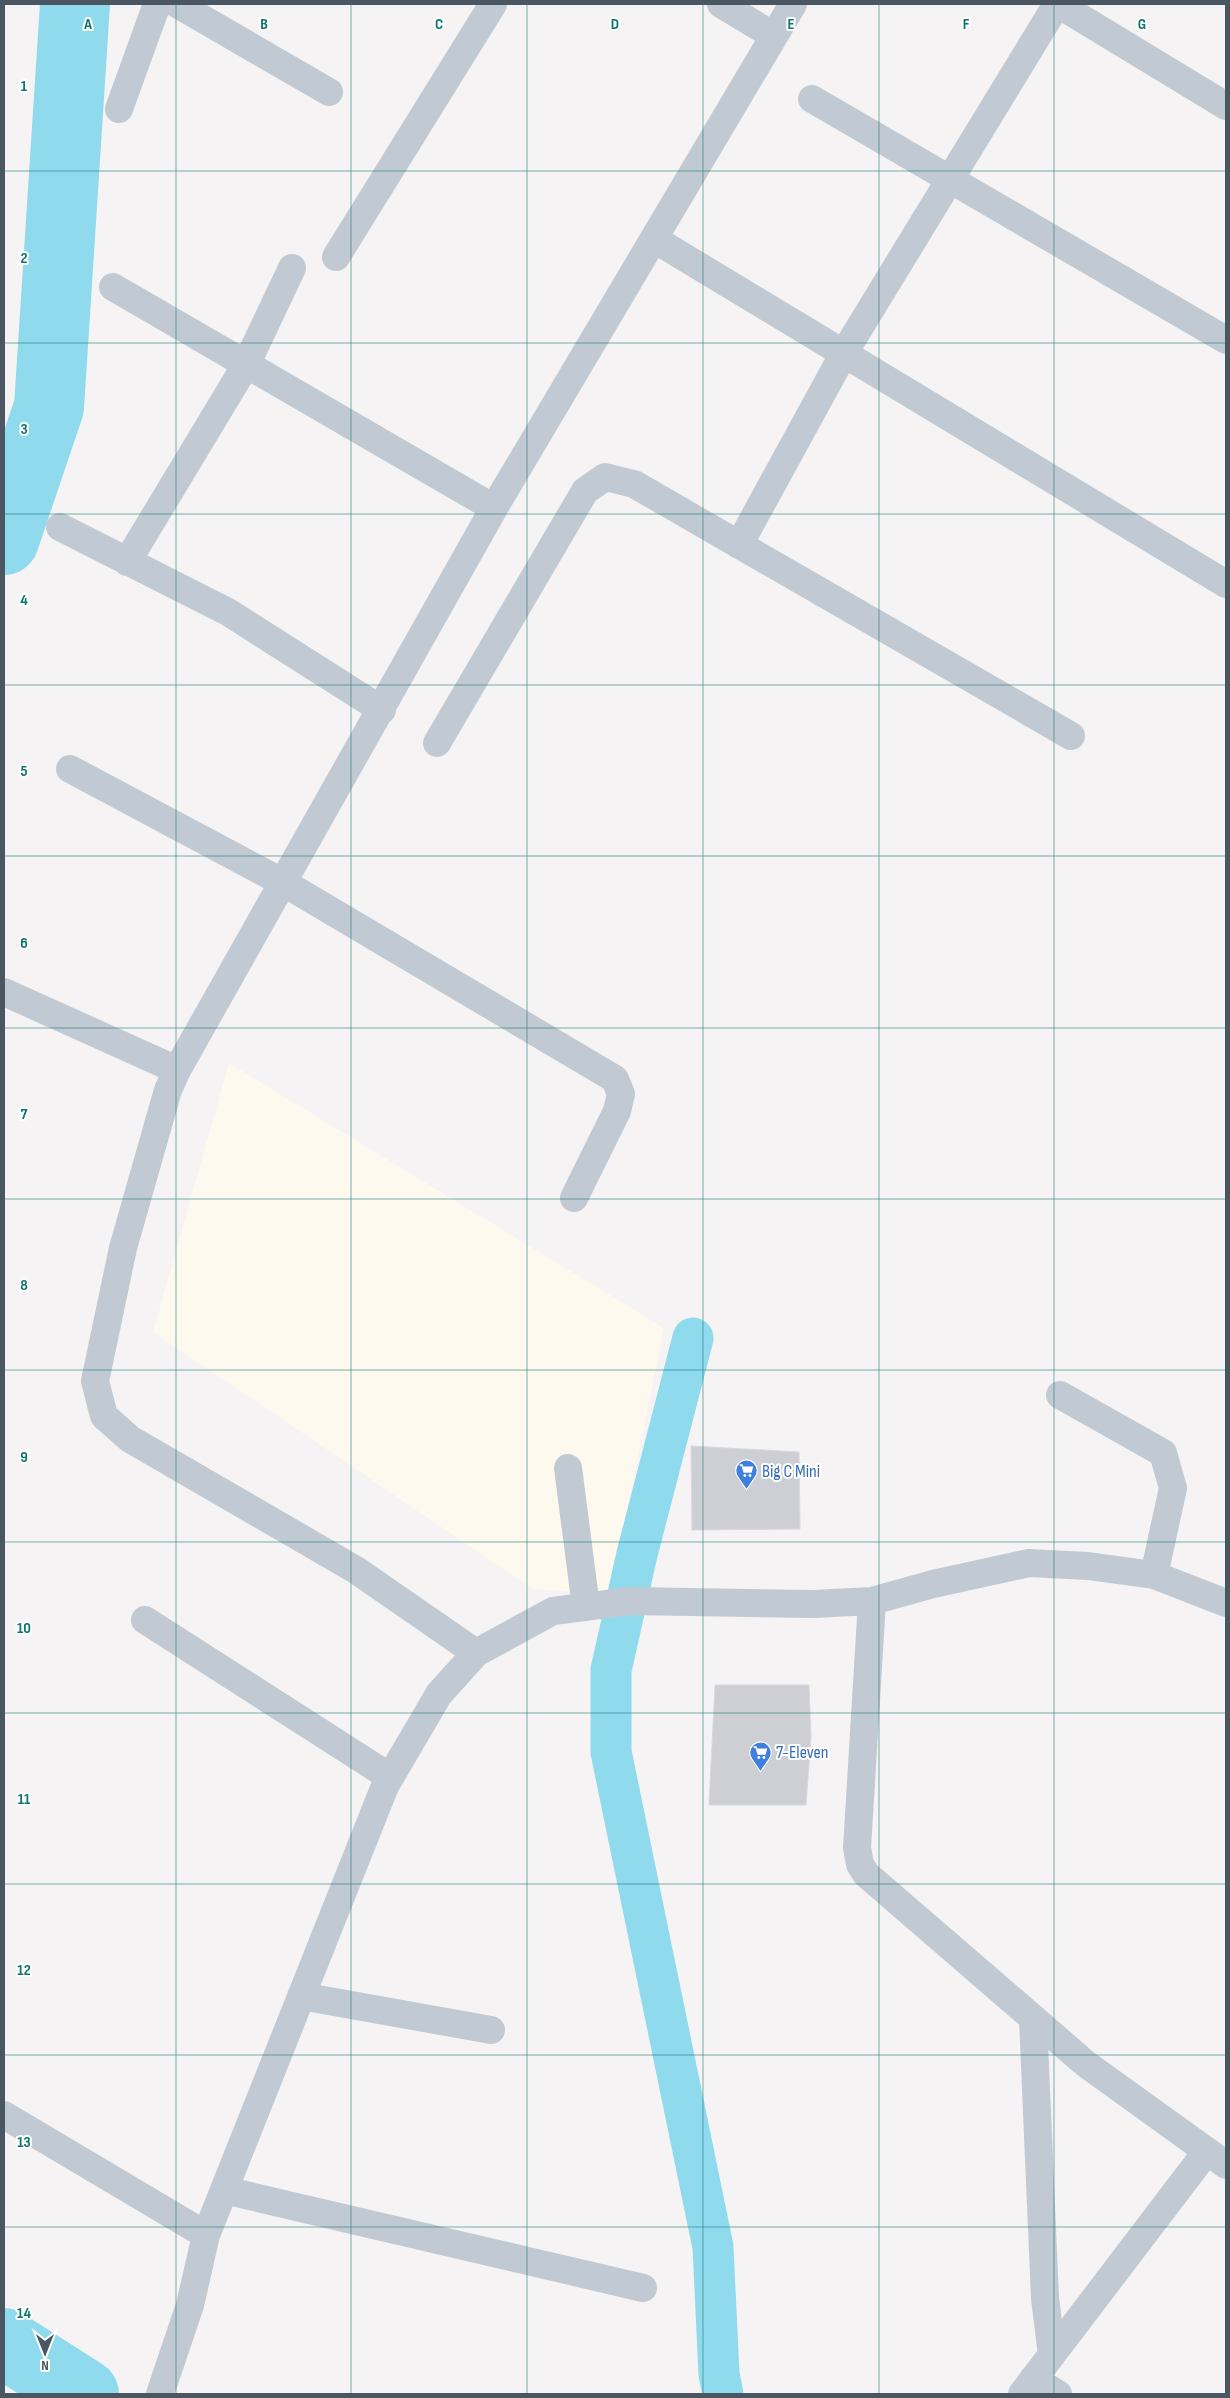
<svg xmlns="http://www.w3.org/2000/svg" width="1230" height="2398" font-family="'Sofia Sans Condensed',sans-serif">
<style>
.commercial{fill:#fdf9ef}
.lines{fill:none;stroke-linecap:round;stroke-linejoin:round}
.canal{stroke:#90daee;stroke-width:41}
.river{stroke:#90daee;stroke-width:70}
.building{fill:#cdcfd5;stroke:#d7d9de}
.minor{stroke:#c1cad2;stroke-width:28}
.grid{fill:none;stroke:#0f766e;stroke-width:1;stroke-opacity:0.55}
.labels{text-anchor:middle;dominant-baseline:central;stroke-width:4;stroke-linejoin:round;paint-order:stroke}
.shop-label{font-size:18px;fill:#366cbe;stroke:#fff;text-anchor:start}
.grid-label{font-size:16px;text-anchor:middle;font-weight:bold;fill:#0f766e;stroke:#fff;stroke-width:4;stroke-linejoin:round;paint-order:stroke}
</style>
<rect width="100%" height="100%" fill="#f5f3f3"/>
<path class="commercial" d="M229,1063L664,1328L621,1542L607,1594L533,1589L153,1332Z"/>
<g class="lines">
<path class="canal" d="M693,1338L637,1554L611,1670V1752L713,2247L719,2374L723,2394"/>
<path class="river" d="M4,540L49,407L75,4
M4,2343L84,2394"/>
</g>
<path class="building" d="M691,1446L799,1452L800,1529L692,1530Z
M715,1685H809L811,1737L806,1805H709Z"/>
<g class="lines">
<path class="minor" d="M177,4L329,92
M721,4L774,36
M1058,4L1226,106
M812,99L1226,340
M119,109L157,4
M654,239L1226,584
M336,257L493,4
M113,287L494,508
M60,527L228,612L382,710
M739,545L844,353L1057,4
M127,562L247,363L292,268
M437,743L585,491L605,477L634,484L1071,736
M70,769L284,883L615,1079L621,1094L617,1111L574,1198
M4,992L177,1070
M1060,1395L1163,1453L1173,1488L1154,1575
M568,1468L586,1607
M872,1601L857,1848L860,1864L866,1874L1086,2064L1226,2165
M145,1620L390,1777
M476,1653L356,1570L130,1439L104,1416L95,1381L123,1248L168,1090L177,1070L494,508L793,4
M301,1996L491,2030
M1033,2019L1045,2298L1052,2355
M4,2115L206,2235
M224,2190L643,2288
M1033,2379L1058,2394
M160,2394L190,2305L206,2235L385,1786L439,1694L476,1653L553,1611L631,1601L813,1604L872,1601L933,1584L1029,1563L1088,1566L1154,1575L1226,1603
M1022,2394L1207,2151"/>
</g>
<path class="grid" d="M176,4V2394M351,4V2394M527,4V2394M703,4V2394M879,4V2394M1054,4V2394M4,171H1226M4,343H1226M4,514H1226M4,685H1226M4,856H1226M4,1028H1226M4,1199H1226M4,1370H1226M4,1542H1226M4,1713H1226M4,1884H1226M4,2055H1226M4,2227H1226"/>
<defs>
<symbol id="supermarket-pin" viewBox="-11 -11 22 30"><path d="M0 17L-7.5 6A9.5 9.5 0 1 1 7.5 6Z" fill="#3f7fe0" stroke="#fff"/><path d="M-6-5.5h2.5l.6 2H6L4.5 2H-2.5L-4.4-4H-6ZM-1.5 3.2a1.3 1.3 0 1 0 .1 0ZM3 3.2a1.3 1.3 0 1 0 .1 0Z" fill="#fff"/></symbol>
</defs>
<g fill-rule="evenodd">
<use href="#supermarket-pin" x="734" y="1458" width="25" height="34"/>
<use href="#supermarket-pin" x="748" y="1740" width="25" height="34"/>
</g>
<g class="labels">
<g class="shop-label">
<text x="762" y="1471">Big C Mini</text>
<text x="776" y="1752">7-Eleven</text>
</g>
</g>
<g class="grid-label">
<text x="88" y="29">A</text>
<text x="264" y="29">B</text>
<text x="439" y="29">C</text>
<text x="615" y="29">D</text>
<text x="791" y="29">E</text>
<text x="966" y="29">F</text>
<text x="1142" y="29">G</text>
<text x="24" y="91">1</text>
<text x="24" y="263">2</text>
<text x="24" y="434">3</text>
<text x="24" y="605">4</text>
<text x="24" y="776">5</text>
<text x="24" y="948">6</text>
<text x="24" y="1119">7</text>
<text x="24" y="1290">8</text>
<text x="24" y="1462">9</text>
<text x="24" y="1633">10</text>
<text x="24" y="1804">11</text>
<text x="24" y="1975">12</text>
<text x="24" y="2147">13</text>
<text x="24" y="2318">14</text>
</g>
<rect width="1230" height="2398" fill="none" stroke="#4a5661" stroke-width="10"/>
<g transform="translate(45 2353) rotate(180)" stroke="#ffffff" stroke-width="4" paint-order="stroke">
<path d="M0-4L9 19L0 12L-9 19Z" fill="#4a5661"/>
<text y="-8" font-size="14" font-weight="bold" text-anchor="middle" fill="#4a5661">N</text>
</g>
</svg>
